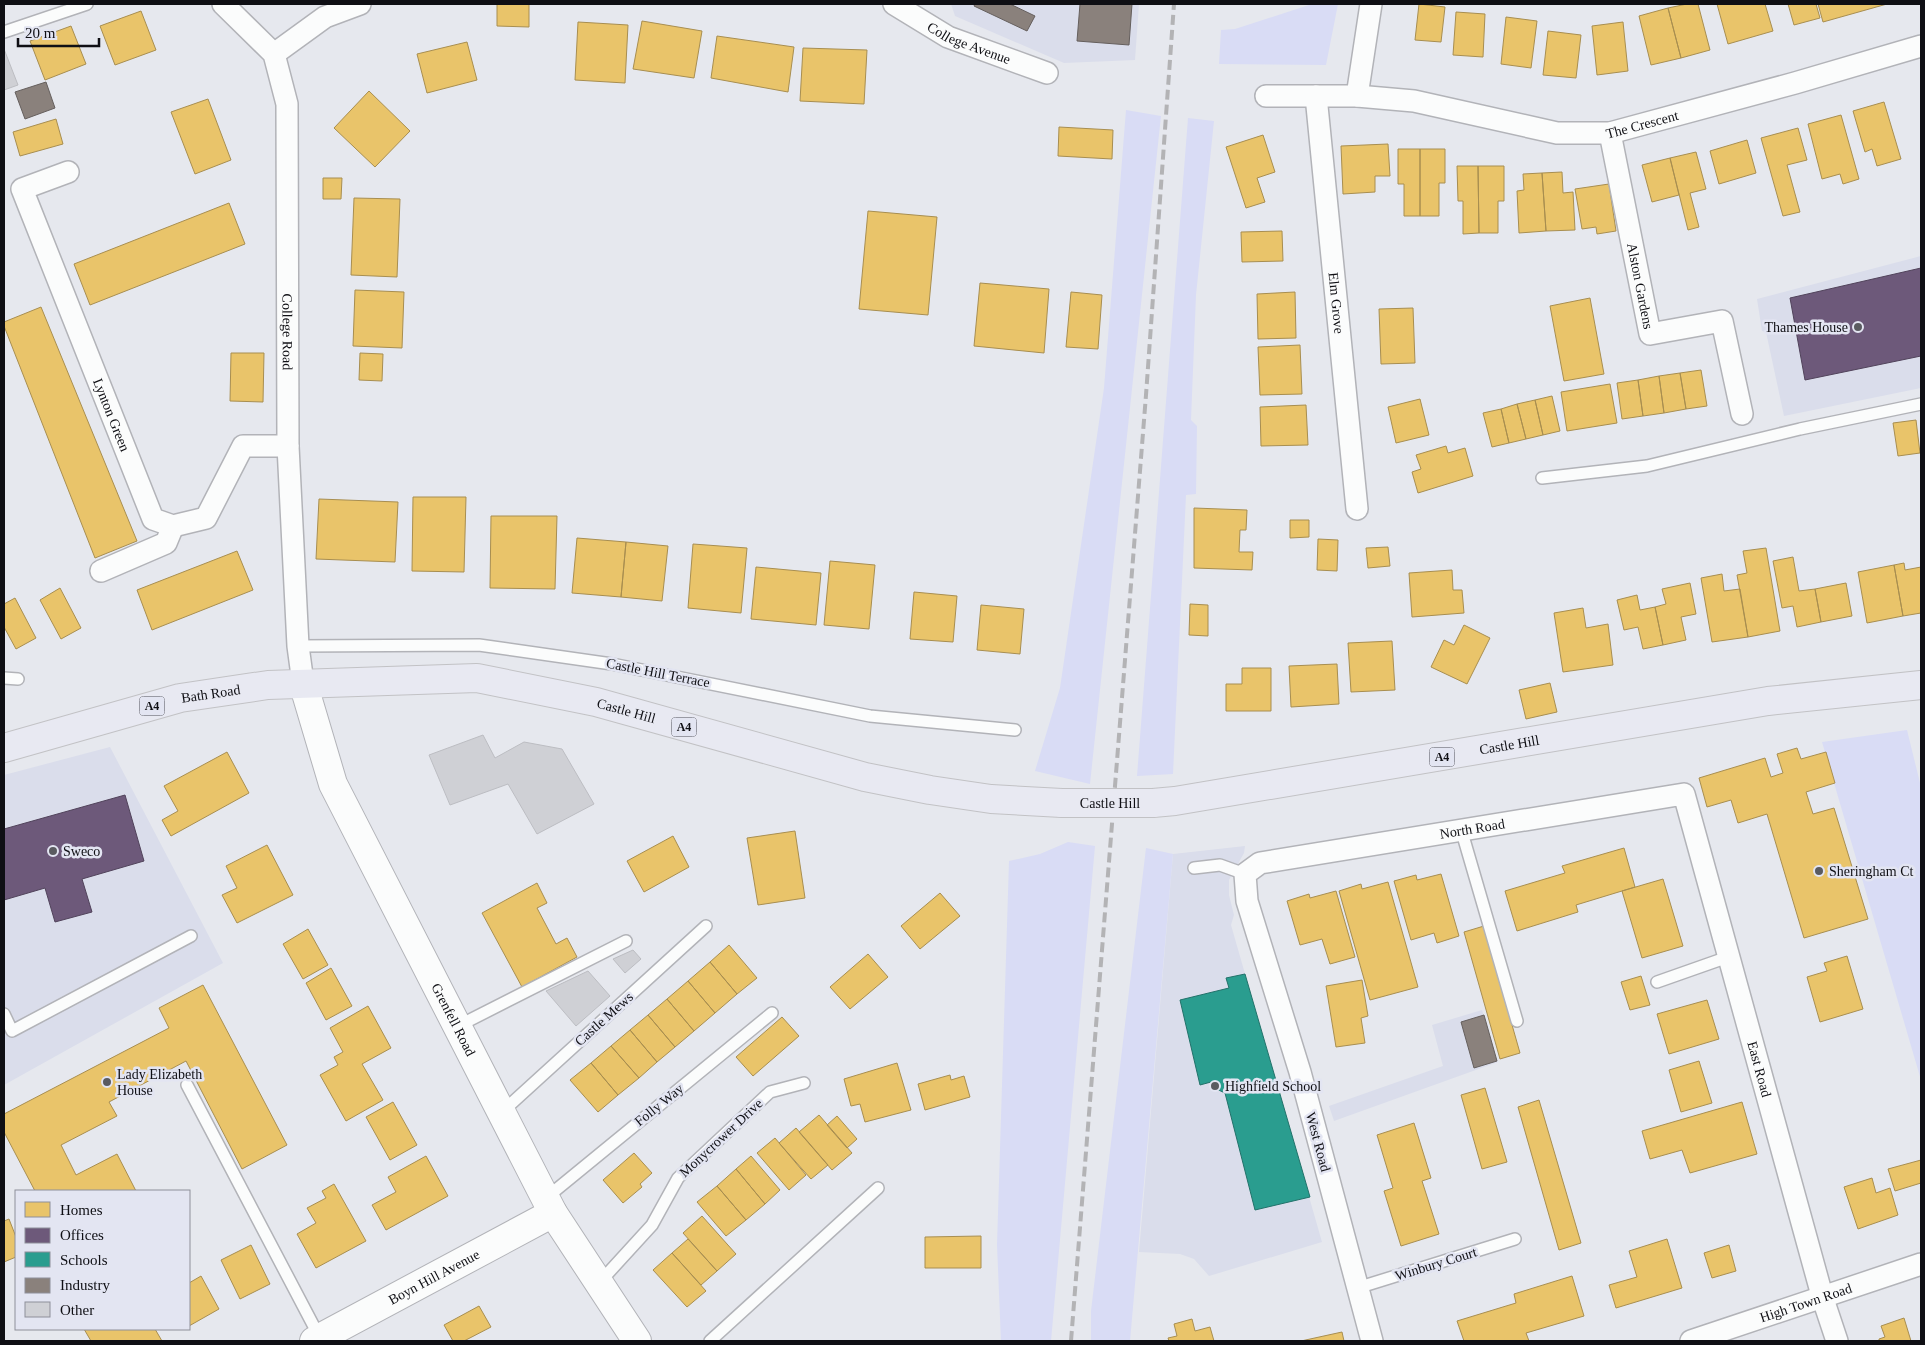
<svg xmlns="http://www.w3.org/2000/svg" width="1925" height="1345" font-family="'Times New Roman',serif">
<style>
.built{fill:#daddeb}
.green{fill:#d9dcf5}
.homes{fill:#e9c46a;stroke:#a88e50}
.offices{fill:#6d597a;stroke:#51435b}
.schools{fill:#2a9d8f;stroke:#22726a}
.industry{fill:#8a817c;stroke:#655f5d}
.building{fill:#cfd0d5;stroke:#bcbdc2}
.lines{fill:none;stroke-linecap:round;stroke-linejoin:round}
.service-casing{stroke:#b2b3b8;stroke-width:14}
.minor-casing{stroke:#b2b3b8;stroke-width:24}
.tertiary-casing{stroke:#b2b3b8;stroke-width:30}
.primary-casing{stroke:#c2c2c5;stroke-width:30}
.service{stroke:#fbfcfc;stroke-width:11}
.minor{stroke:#fbfcfc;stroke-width:21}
.tertiary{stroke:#fbfcfc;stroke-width:28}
.primary{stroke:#e8e9f2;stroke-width:28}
.rail{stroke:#b3b3b5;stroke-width:4;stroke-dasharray:10 5;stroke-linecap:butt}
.primary-bridge-casing{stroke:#c2c2c5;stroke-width:30;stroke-linecap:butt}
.primary-bridge{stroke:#e8e9f2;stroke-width:28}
.poi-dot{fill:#5a5b60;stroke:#e3e5f2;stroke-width:2}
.labels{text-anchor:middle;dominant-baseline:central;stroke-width:5;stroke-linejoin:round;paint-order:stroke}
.shield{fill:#e3e5f2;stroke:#4f4f57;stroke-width:1}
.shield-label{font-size:12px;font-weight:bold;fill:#0f0f14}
.street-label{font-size:14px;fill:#0f0f14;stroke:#e3e5f2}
.poi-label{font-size:14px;fill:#0f0f14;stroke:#e3e5f2;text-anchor:start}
</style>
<rect width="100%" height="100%" fill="#e6e8ee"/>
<path class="built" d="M951,4H1139L1135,60L1064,63L955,16Z
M1921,256V388L1784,416L1766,332L1762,331L1757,299Z
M110,747L223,963L4,1085V775Z
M1245,846L1244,853L1229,880V895L1234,915L1231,925L1322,1242L1209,1276L1194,1259L1180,1254L1139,1252L1173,854Z
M1482,1010L1498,1062L1334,1121L1329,1106L1443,1066L1432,1025Z"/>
<path class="green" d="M1312,4H1338L1326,65L1219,64L1221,30L1235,29Z
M1126,110L1161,116L1090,784L1035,771L1060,688L1104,388Z
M1188,118L1214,121L1196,295L1191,420L1197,426L1196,494L1186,495L1173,774L1137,776Z
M1907,730L1921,787V1080L1822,742Z
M1068,842L1095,846L1051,1341H1001L997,1245L1009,861L1040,854Z
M1146,848L1173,854L1130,1341H1091V1311Z"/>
<path class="homes" d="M497,4H529V27L497,26Z
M1419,4L1445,7L1441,42L1415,40Z
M1687,4H1698L1710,50L1681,58L1668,8Z
M1717,4H1765L1773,31L1728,44Z
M1788,4H1816L1820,18L1794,25Z
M1818,4H1887L1823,22Z
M1668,8L1681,58L1651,65L1639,16Z
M141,11L156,50L115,65L100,26Z
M1456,12L1485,14L1483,57L1453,55Z
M1506,17L1537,21L1531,68L1501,64Z
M642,21L702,31L694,78L633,69Z
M578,22L628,25L625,83L575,80Z
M1623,22L1628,71L1597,75L1592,26Z
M71,26L86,64L45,80L30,41Z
M1548,31L1581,35L1576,78L1543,75Z
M717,36L794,47L788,92L711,78Z
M467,42L477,80L427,93L417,54Z
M803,48L867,50L864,104L800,101Z
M369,91L410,131L375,167L334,128Z
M208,99L231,160L195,174L171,112Z
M1884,102L1901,159L1877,166L1872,149L1865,152L1853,111Z
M1841,115L1859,179L1843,184L1840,174L1822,179L1808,124Z
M56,119L63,144L20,156L13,132Z
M1059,127L1113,130L1112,159L1058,156Z
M1798,128L1807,160L1787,165L1800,212L1783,216L1761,138Z
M1263,135L1275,172L1257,178L1265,202L1246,208L1226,147Z
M1747,140L1756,173L1719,184L1710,151Z
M1388,144L1390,176H1375V192L1343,194L1341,146Z
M1398,149H1420V216H1404V184H1398Z
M1420,149H1445V183H1439V216H1420Z
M1696,152L1706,189L1690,193L1699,227L1688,230L1670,158Z
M1670,158L1679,195L1652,202L1642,165Z
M1457,166H1478L1479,233L1463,234V201H1458Z
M1478,166H1504V201H1498V233H1479Z
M1562,172L1563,193L1573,192L1575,230L1546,231L1542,173Z
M1542,173L1546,231L1519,233L1517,191L1524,190L1523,174Z
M323,178H342L341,199H323Z
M1609,184L1616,231L1597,234L1596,227L1582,229L1575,189Z
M354,198L400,199L397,277L351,275Z
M229,203L245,244L90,305L74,264Z
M868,211L937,217L928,315L859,309Z
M1282,231L1283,261L1242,262L1241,232Z
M980,283L1049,289L1044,353L974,346Z
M355,290L404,292L402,348L353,346Z
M1071,292L1102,295L1098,349L1066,347Z
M1295,292L1296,338L1258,339L1257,294Z
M1590,298L1604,374L1564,381L1550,306Z
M41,307L137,541L95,558L4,326V322Z
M1413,308L1415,363L1381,364L1379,309Z
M1300,345L1302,394L1260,395L1258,347Z
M231,353H264L263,402L230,401Z
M360,353L383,354L382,381L359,380Z
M1701,370L1707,406L1686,409L1680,373Z
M1680,373L1686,409L1664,413L1659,376Z
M1659,376L1664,413L1643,416L1638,380Z
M1638,380L1643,416L1622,419L1617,383Z
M1610,384L1617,423L1567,431L1561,392Z
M1552,396L1560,431L1543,435L1535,400Z
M1420,399L1429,435L1396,443L1388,407Z
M1535,400L1543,435L1526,439L1517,404Z
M1517,404L1526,439L1509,443L1501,409Z
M1306,405L1308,445L1261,446L1260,407Z
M1501,409L1509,443L1492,447L1483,413Z
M1916,420L1920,453L1898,456L1893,423Z
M1446,446L1448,453L1465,448L1473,476L1418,493L1412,472L1421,469L1416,455Z
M413,497H466L464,572L412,571Z
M319,499L398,502L395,562L316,559Z
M1194,508L1247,510L1246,530H1240L1239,552H1253L1252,570L1194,568Z
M491,516H557L555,589L490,588Z
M1290,520H1309V537L1290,538Z
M577,538L626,542L621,597L572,593Z
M1318,539L1338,540L1337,571L1317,570Z
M626,542L668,546L662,601L621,597Z
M693,544L747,548L741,613L688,608Z
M1388,547L1390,566L1368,568L1366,548Z
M1766,548L1780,631L1748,637L1737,575L1747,573L1743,551Z
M237,551L253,590L152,630L137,590Z
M1793,557L1799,591L1815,589L1821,622L1797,627L1793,606L1782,608L1773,561Z
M830,561L875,565L869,629L824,625Z
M1904,563L1905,570L1921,567V613L1903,616L1894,565Z
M1894,565L1903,616L1867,623L1858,572Z
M756,567L821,573L816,625L751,619Z
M1452,570L1453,590H1462L1464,613L1412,617L1409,573Z
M1722,574L1724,591L1740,589L1748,637L1712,642L1701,578Z
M1690,583L1696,614L1681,617L1686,640L1663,645L1655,607L1666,604L1662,589Z
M1846,583L1852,616L1821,622L1815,589Z
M60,588L81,628L61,639L40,600Z
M914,592L957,596L953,642L910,639Z
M1637,595L1640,610L1655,607L1663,645L1643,649L1638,627L1624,630L1617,600Z
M15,598L36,638L16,649L4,627V604Z
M1190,604L1208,605V636L1189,635Z
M981,605L1024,609L1020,654L977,650Z
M1583,608L1586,628L1608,624L1613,665L1563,672L1554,613Z
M1464,625L1490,638L1467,684L1431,667L1444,640L1454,645Z
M1392,641L1395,690L1351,692L1348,643Z
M1337,664L1339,704L1291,707L1289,666Z
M1242,668H1271V711H1226V684H1242Z
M1550,683L1557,712L1526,719L1519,690Z
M1797,748L1801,759L1826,752L1835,783L1806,792L1813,814L1834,808L1868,919L1804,938L1767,814L1738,823L1731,800L1707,807L1699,778L1765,758L1771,777L1783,773L1777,754Z
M227,752L249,793L171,836L162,820L178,811L164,786Z
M795,831L805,898L758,905L747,838Z
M673,836L689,867L644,892L627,861Z
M267,845L293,895L237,923L222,895L237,888L226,866Z
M1624,848L1635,887L1576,905L1578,912L1517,931L1505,891L1565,873L1562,866Z
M1441,874L1459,936L1437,943L1434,933L1411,940L1394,881L1416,875L1417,880Z
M1663,879L1683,946L1642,958L1622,891Z
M1388,882L1418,987L1370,1000L1339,891L1361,884L1362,889Z
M537,883L547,903L537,908L556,944L567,938L577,957L522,987L482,913Z
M1336,891L1355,957L1330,964L1322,939L1300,945L1287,901L1309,894L1310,898Z
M940,893L960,916L920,949L901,926Z
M1484,926L1520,1053L1500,1059L1464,932Z
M308,929L328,965L303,979L283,944Z
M729,945L757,978L737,994L710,962Z
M868,954L888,977L850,1009L830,987Z
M1847,956L1863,1009L1820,1022L1807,977L1827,971L1824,963Z
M710,962L737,994L715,1013L688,981Z
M331,968L352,1006L326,1020L306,983Z
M1641,976L1650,1005L1630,1010L1621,982Z
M1362,980L1368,1016L1361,1018L1365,1043L1336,1047L1326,986Z
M688,981L715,1013L694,1031L667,999Z
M203,985L287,1145L242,1169L186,1061L109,1102L117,1116L61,1145L76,1175L117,1154L136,1191H35L4,1132V1114L169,1028L159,1008Z
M667,999L694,1031L675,1047L648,1015Z
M1707,1000L1719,1039L1669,1054L1657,1014Z
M368,1006L391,1048L362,1064L383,1100L346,1121L320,1075L338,1065L334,1057L343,1052L330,1028Z
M648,1015L675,1047L657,1062L630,1030Z
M782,1017L799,1036L753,1076L736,1057Z
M630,1030L657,1062L639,1078L611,1046Z
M611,1046L639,1078L618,1095L591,1063Z
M1699,1061L1712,1103L1681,1112L1669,1070Z
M591,1063L618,1095L598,1112L570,1080Z
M897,1063L911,1110L865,1122L860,1104L851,1106L844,1079Z
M950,1075L951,1080L964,1076L970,1097L925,1110L918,1084Z
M1485,1088L1507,1162L1482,1169L1461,1095Z
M1539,1100L1581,1243L1559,1250L1518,1107Z
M393,1102L417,1145L390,1160L366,1117Z
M1742,1102L1757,1154L1690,1173L1682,1150L1650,1159L1642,1131Z
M819,1115L852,1153L832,1170L799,1132Z
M837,1116L857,1139L847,1148L827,1125Z
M1414,1123L1431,1178L1422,1181L1439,1234L1401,1246L1384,1191L1393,1188L1377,1135Z
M796,1128L828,1165L811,1179L779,1143Z
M775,1138L806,1175L789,1190L757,1153Z
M634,1153L652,1173L640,1184L642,1187L623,1203L603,1180Z
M426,1156L448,1196L386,1230L372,1205L396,1192L388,1177Z
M751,1156L780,1190L765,1204L736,1169Z
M1921,1160V1183L1895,1191L1888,1169Z
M736,1169L765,1204L746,1220L717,1186Z
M1872,1178L1876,1193L1890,1188L1898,1215L1858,1229L1844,1187Z
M334,1184L366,1241L316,1268L297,1234L316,1223L307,1208L326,1198L322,1191Z
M717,1186L746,1220L726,1236L697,1202Z
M702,1216L736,1254L717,1271L683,1233Z
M9,1219L16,1237V1257L4,1262V1221Z
M981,1236V1268H925V1237Z
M688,1239L717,1271L701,1285L672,1253Z
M1667,1239L1682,1288L1616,1308L1609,1285L1637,1277L1629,1251Z
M251,1245L270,1284L240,1299L221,1260Z
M1729,1245L1736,1271L1712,1278L1704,1253Z
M672,1253L706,1291L687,1307L653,1270Z
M201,1276L219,1309L189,1326V1283Z
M1572,1276L1584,1316L1526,1333L1529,1341H1464L1457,1321L1516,1303L1514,1294Z
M479,1306L491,1327L464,1341H453L444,1325Z
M1904,1318L1911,1341H1879V1339L1885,1337L1881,1326Z
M1192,1319L1195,1331L1210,1327L1214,1341H1169L1168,1338L1177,1336L1174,1324Z
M84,1329H155L162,1341H91Z
M1342,1332L1344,1341H1301Z"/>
<path class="offices" d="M1921,268V356L1805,380L1790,298Z
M125,795L144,861L82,879L92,912L55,922L45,888L4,900V829Z"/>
<path class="schools" d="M1245,974L1310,1197L1255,1210L1225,1093L1212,1087L1211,1082L1200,1085L1180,1000L1229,988L1226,978Z"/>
<path class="industry" d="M975,4H1010L1035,16L1027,31L974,6Z
M1080,4H1132L1129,45L1077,41Z
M46,82L55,108L25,119L15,92Z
M1484,1015L1497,1061L1474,1068L1461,1022Z"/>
<path class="building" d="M4,49L18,85L4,90Z
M483,735L495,758L524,742L562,749L594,804L537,834L508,784L450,805L429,755Z
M633,950L641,959L625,973L613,959Z
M588,971L610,996L576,1026L546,991Z"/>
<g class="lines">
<defs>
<path id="service" d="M4,32L87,4
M1542,478L1647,466L1800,429L1921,404
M298,646L479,645L612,664L870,716L1015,730
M4,678L18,679
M1461,829L1517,1021
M1194,868L1220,865L1245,874
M1657,982L1728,957
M4,1014L12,1031L191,936
M458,1026L626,941
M187,1085L320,1338
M502,1112L706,926
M546,1198L772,1013
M599,1283L652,1225L678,1178L770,1092L804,1083
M1357,1288L1515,1239
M710,1341L878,1188"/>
<g id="minor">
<path id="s1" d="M223,4L274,54L287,104L288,446L298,646L303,683"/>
<path id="s2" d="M894,4L948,37L1047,73"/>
<path d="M274,54L325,17L360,4"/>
<path d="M1266,96H1357L1371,4"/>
<path id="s3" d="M1316,96L1357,509"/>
<path id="s4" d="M1357,96L1414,101L1557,133H1610L1795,83L1921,46"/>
<path id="s5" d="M1610,133L1650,334L1722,321L1742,414"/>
<path id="s6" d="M68,172L22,189L153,519L173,526L206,518L243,446H288"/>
<path d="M101,571L166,543L173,526"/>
<path id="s7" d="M1372,1341L1300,1072L1247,901L1245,874L1260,863L1684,794L1823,1299L1837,1341"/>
<path id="s8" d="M1691,1341L1921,1264"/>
</g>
<g id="tertiary">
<path id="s9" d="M303,683L333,784L553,1213L637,1341"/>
<path id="s10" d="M314,1341L553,1213"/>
</g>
<g id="primary">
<path id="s11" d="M4,748L180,698L268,685L477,678L596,702L865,777L930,790L991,799L1062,803"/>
<path id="s12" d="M1153,803L1175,801L1768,701L1921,685"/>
</g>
</defs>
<use href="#service" class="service-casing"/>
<use href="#minor" class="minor-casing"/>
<use href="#tertiary" class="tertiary-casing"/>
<use href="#primary" class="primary-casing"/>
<use href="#service" class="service"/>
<use href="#minor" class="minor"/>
<use href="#tertiary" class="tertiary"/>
<use href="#primary" class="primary"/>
<path class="rail" d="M1071,1341L1146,395L1174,4"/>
<defs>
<g id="primary-bridge">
<path id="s13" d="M1062,803H1153"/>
</g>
</defs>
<use href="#primary-bridge" class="primary-bridge-casing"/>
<use href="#primary-bridge" class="primary-bridge"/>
</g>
<g class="poi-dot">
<circle cx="1858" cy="327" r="5"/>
<circle cx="53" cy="851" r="5"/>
<circle cx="1819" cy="871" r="5"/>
<circle cx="107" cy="1082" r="5"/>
<circle cx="1215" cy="1086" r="5"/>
</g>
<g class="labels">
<g class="shield">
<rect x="139.5" y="696.5" width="25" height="19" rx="4"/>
<rect x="671.5" y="717.5" width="25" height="19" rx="4"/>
<rect x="1429.5" y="747.5" width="25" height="19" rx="4"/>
</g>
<g class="shield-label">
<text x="152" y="706">A4</text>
<text x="684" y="727">A4</text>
<text x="1442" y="757">A4</text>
</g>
<g class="street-label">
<text stroke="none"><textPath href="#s2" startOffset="85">College Avenue</textPath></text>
<text stroke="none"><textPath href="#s4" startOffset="290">The Crescent</textPath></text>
<text stroke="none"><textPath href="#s5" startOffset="156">Alston Gardens</textPath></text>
<text stroke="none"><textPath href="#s3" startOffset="208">Elm Grove</textPath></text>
<text stroke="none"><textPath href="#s1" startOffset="351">College Road</textPath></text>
<text stroke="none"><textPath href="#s6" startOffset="292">Lynton Green</textPath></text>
<text transform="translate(658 673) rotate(11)">Castle Hill Terrace</text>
<text stroke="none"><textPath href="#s11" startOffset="214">Bath Road</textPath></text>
<text stroke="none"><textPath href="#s11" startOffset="634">Castle Hill</textPath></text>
<text stroke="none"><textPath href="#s12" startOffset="361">Castle Hill</textPath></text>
<text stroke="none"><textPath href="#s13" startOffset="48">Castle Hill</textPath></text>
<text stroke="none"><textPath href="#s7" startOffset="718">North Road</textPath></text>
<text transform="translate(604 1019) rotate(-42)">Castle Mews</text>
<text stroke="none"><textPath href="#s9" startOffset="370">Grenfell Road</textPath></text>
<text stroke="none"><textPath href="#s7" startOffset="1218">East Road</textPath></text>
<text transform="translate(659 1105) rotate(-39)">Folly Way</text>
<text transform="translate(721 1138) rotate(-43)">Monycrower Drive</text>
<text transform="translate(1318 1142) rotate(75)">West Road</text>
<text transform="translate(1436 1264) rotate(-17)">Winbury Court</text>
<text stroke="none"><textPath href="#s10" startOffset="136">Boyn Hill Avenue</textPath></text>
<text stroke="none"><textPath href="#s8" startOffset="121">High Town Road</textPath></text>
</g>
<g class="poi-label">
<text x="1848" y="327" text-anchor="end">Thames House</text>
<text x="63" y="851">Sweco</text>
<text x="1829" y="871">Sheringham Ct</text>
<text x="117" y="1074">Lady Elizabeth<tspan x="117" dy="16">House</tspan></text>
<text x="1225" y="1086">Highfield School</text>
</g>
</g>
<rect width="1925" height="1345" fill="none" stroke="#0f0f14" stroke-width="10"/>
<rect x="15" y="1190" width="175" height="140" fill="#e3e5f2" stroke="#8e8f99"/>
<rect x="25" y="1202" width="25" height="15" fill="#e9c46a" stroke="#8e8f99"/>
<text x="60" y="1215" font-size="15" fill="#0f0f14">Homes</text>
<rect x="25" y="1228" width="25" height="15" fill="#6d597a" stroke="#8e8f99"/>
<text x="60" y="1240" font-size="15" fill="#0f0f14">Offices</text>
<rect x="25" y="1252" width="25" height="15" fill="#2a9d8f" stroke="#8e8f99"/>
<text x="60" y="1265" font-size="15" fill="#0f0f14">Schools</text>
<rect x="25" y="1278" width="25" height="15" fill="#8a817c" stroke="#8e8f99"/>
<text x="60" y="1290" font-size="15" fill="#0f0f14">Industry</text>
<rect x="25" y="1302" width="25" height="15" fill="#cfd0d5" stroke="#8e8f99"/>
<text x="60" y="1315" font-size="15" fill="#0f0f14">Other</text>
<path d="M18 38v8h81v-8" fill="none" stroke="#0f0f14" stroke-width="2.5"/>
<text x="25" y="38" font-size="15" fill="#0f0f14" stroke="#e3e5f2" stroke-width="4" paint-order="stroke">20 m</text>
</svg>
